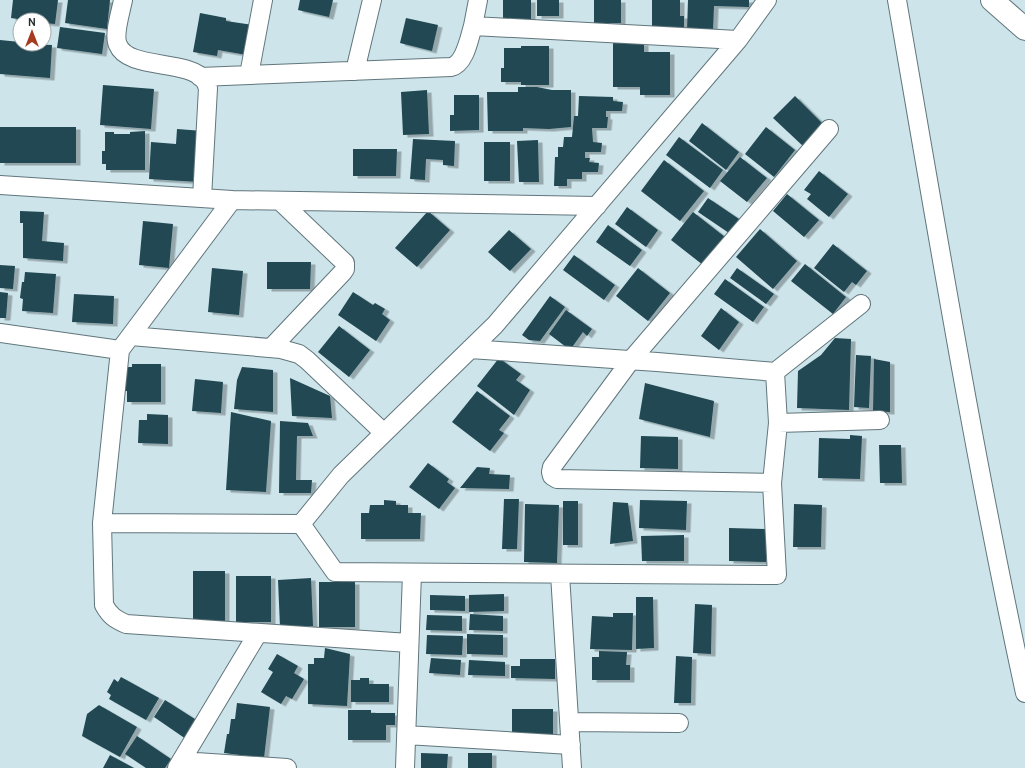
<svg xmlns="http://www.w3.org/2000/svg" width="1025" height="768" font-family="Cabin,sans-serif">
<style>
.building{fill:#214852;filter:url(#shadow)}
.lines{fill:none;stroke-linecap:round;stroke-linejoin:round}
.street-casing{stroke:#61767c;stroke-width:20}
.secondary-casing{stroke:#61767c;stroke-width:24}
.street{stroke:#fff;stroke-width:18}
.secondary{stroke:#fff;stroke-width:22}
</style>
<defs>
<filter id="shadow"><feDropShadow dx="4.5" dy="2.5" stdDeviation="0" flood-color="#0004"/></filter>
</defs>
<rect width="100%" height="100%" fill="#cce4ea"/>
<path class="building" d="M13,0H58L55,24L44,23V20H24L11,18Z
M68,0H110L107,29L65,23Z
M300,0H333L329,17L298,10Z
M503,0H531V23H503Z
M537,0H559V16H537Z
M594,0H621V23H609V26H594Z
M652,0H680V16H684V27H652Z
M688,0H749V7L714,6L713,31H687Z
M200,13L226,18V21L253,25L247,55L218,50L217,56L193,52Z
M406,18L438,25L432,51L400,43Z
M60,27L105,33L102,54L57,48Z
M0,40L20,42V44L52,45L50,78L0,74Z
M613,43H644V52H670V95H640V87H613Z
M521,46H549V85H521V82H501V68H504V48H521Z
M103,85L154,89L151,129L100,125Z
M518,87H537L552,90H571V127L549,129L523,128V131H488L487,92H518Z
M427,90L429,134L403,135L401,92Z
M454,95H479V130L450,131V115H454Z
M579,96L613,97V101L623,102L622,111H606V117H608L607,128H592L593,142L602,143L601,152H585V158H590L589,162L599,163L598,172H582V179H567V186H554L555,157H558V147H563L564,137H572L574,116H578Z
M795,96L825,126L804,147L773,118Z
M702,123L739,152L726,170L689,141Z
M0,127H76V163H0Z
M766,127L795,150L774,177L745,154Z
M177,129L203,131L199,182L149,179L151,142L176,144Z
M145,131V170H106V164H102V151H105V132H114V134H130V132Z
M679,137L723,170L710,188L666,155Z
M413,139L455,141L454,166L443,165V160L426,159L425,180L410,179Z
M538,140L539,182H519L517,141Z
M484,142H510V181H484Z
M353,149H397L396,176H353Z
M740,157L767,178L747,202L720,181Z
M664,160L704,191L680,221L641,191Z
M819,171L848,194L829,217L807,199L811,194L804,190Z
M787,194L819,220L804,237L773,211Z
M708,198L742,221L732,235L698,212Z
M627,207L658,230L646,247L615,224Z
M20,211L44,212L42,241L64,243L63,261L23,258V223H20Z
M428,211L450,230L417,267L395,248Z
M693,212L725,237L703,265L671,240Z
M143,221L173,224L169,268L139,265Z
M608,225L642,250L630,266L596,242Z
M760,229L797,261L773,289L736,257Z
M509,230L531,249L510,271L488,252Z
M833,244L867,271L856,285L852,282L844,292L814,268Z
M574,255L615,285L604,300L563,270Z
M267,262H311L310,289H267Z
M805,264L846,297L833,314L791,281Z
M0,265L15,266L13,289L0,288Z
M212,268L243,271L239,315L208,312Z
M638,268L670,293L648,321L616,296Z
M737,268L774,294L766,304L730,278Z
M25,272L56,274L53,313L22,311L23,299L20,298L22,282H24Z
M725,279L764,307L753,322L714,294Z
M0,292L8,293L6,318H0Z
M353,292L373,305L375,303L385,309L382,314L390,320L376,341L338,315Z
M74,294L114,296L113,324L72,322Z
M550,296L565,307L540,341L529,340L522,335Z
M721,308L739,322L719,350L701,336Z
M566,310L592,329L587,336L583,332L570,350L549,334Z
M339,326L370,350L349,377L318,352Z
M835,338L851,339L849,410L797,408L798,371L821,355Z
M856,355L871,356L869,408L854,407Z
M499,358L521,374L516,380L530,390L514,415L477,386Z
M874,359L890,362V412L873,411Z
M132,364H161V402H127V391H123L125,367H132Z
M242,367L273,370V412L234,409L237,380Z
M290,378L330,396L332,418L292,416Z
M195,379L223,382L221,413L192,411Z
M645,383L714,401L710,437L639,419Z
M477,391L510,416L499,430L504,433L490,451L452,422Z
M231,412L271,421L266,492L226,490Z
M147,414L168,415V444L138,443L139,420H147Z
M280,421L308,423L313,436H297L296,480H312L311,493H279Z
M850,435L862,436L860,479L818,478L819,438L850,439Z
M641,436L678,437V469L640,468Z
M879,445H901L902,483H880Z
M428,463L449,479L447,482L455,488L439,509L409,487Z
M477,467L490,468L489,474L510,475L509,489L460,488Z
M504,499H519L517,549H502Z
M384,500L396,501V505H408V513H421L420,539H361V513H369L370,505H384Z
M640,500L687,501L686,530L639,528Z
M563,501H578V545H563Z
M613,502L628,503L633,541L610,544Z
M525,504L559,505L557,563L524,562Z
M794,504L822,505L821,547H793Z
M729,528L766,529V562L729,561Z
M684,535V561H642L641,536Z
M193,571H225V621H193Z
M236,576H271V622H236Z
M311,578L313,626L280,627L278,580Z
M319,582H355V627H319Z
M504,594V611L469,612V595Z
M430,595L465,596V611L430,610Z
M636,597H653L654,648L636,649Z
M695,604L712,605L711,654L693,653Z
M613,613H633L632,650L590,649L592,616L613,617Z
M470,614L503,616V631L469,630Z
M427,615L462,616V631L426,630Z
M467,634L503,635V655L467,654Z
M427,635L463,636L462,655L426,654Z
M325,648L350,654L347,706L308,704V664H314V658H324Z
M599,651L627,652L626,665H630V680H592V657H599Z
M277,654L298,666L294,673L304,679L292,699L286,696L281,704L261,692L273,672L268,669Z
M676,656L692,657L691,703H674Z
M431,658L461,660L460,675L429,673Z
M520,659H555V679L511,678V666H520Z
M469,660L505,662V676L468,675Z
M121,677L159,698L146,720L109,699L111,695L107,692L114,679L118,682Z
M360,678H369V684H389V702H351V680H360Z
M165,700L198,721L186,739L154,717Z
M237,703L270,707L264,758L224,753L227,734H229L231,719H235Z
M99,705L137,727L120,757L82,736L87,714Z
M512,709H553V736L512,735Z
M348,710H371V713H395V725H386V740H348Z
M137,736L171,759L165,768H146L125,754Z
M421,753L448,754L447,768H421Z
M468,753H492V768H468Z
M110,755L134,768H103Z"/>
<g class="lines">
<defs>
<path id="street" d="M123,0C121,11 113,35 118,45C128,70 188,59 204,80C206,82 207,86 208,88L202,198
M897,0C937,231 975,463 1025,693
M738,40L767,0
M355,71L372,0
M249,75L263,0
M200,77L451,67C465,64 469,39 473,26
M0,185L232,200
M0,333L120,350
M131,336L281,349L299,354L307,360L384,433
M271,348L343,272L345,269V263L280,201
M775,372L861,304
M778,423L880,420
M772,483L557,479L552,476L551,472L552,467L631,360L829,129
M102,523L301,524L341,475L495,325L738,40L473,26L478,0
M301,524L335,572L777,575L772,483L778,423L775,372L657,362L470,349
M560,574L572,768
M409,643L126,624C115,619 110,616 104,605L102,523L120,350L232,200L597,206
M569,722L679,723
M406,735L571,745
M181,761L287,768
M177,768L258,633
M405,768L412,573"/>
<path id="secondary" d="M992,0L1025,29"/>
</defs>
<use href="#street" class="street-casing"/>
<use href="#secondary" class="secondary-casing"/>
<use href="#street" class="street"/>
<use href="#secondary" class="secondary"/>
</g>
<g transform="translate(32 32)"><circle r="19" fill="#ffffff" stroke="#a7abac"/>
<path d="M0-3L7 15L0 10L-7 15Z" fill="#a53c22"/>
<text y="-6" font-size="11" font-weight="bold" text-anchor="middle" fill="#242d2f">N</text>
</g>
</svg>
